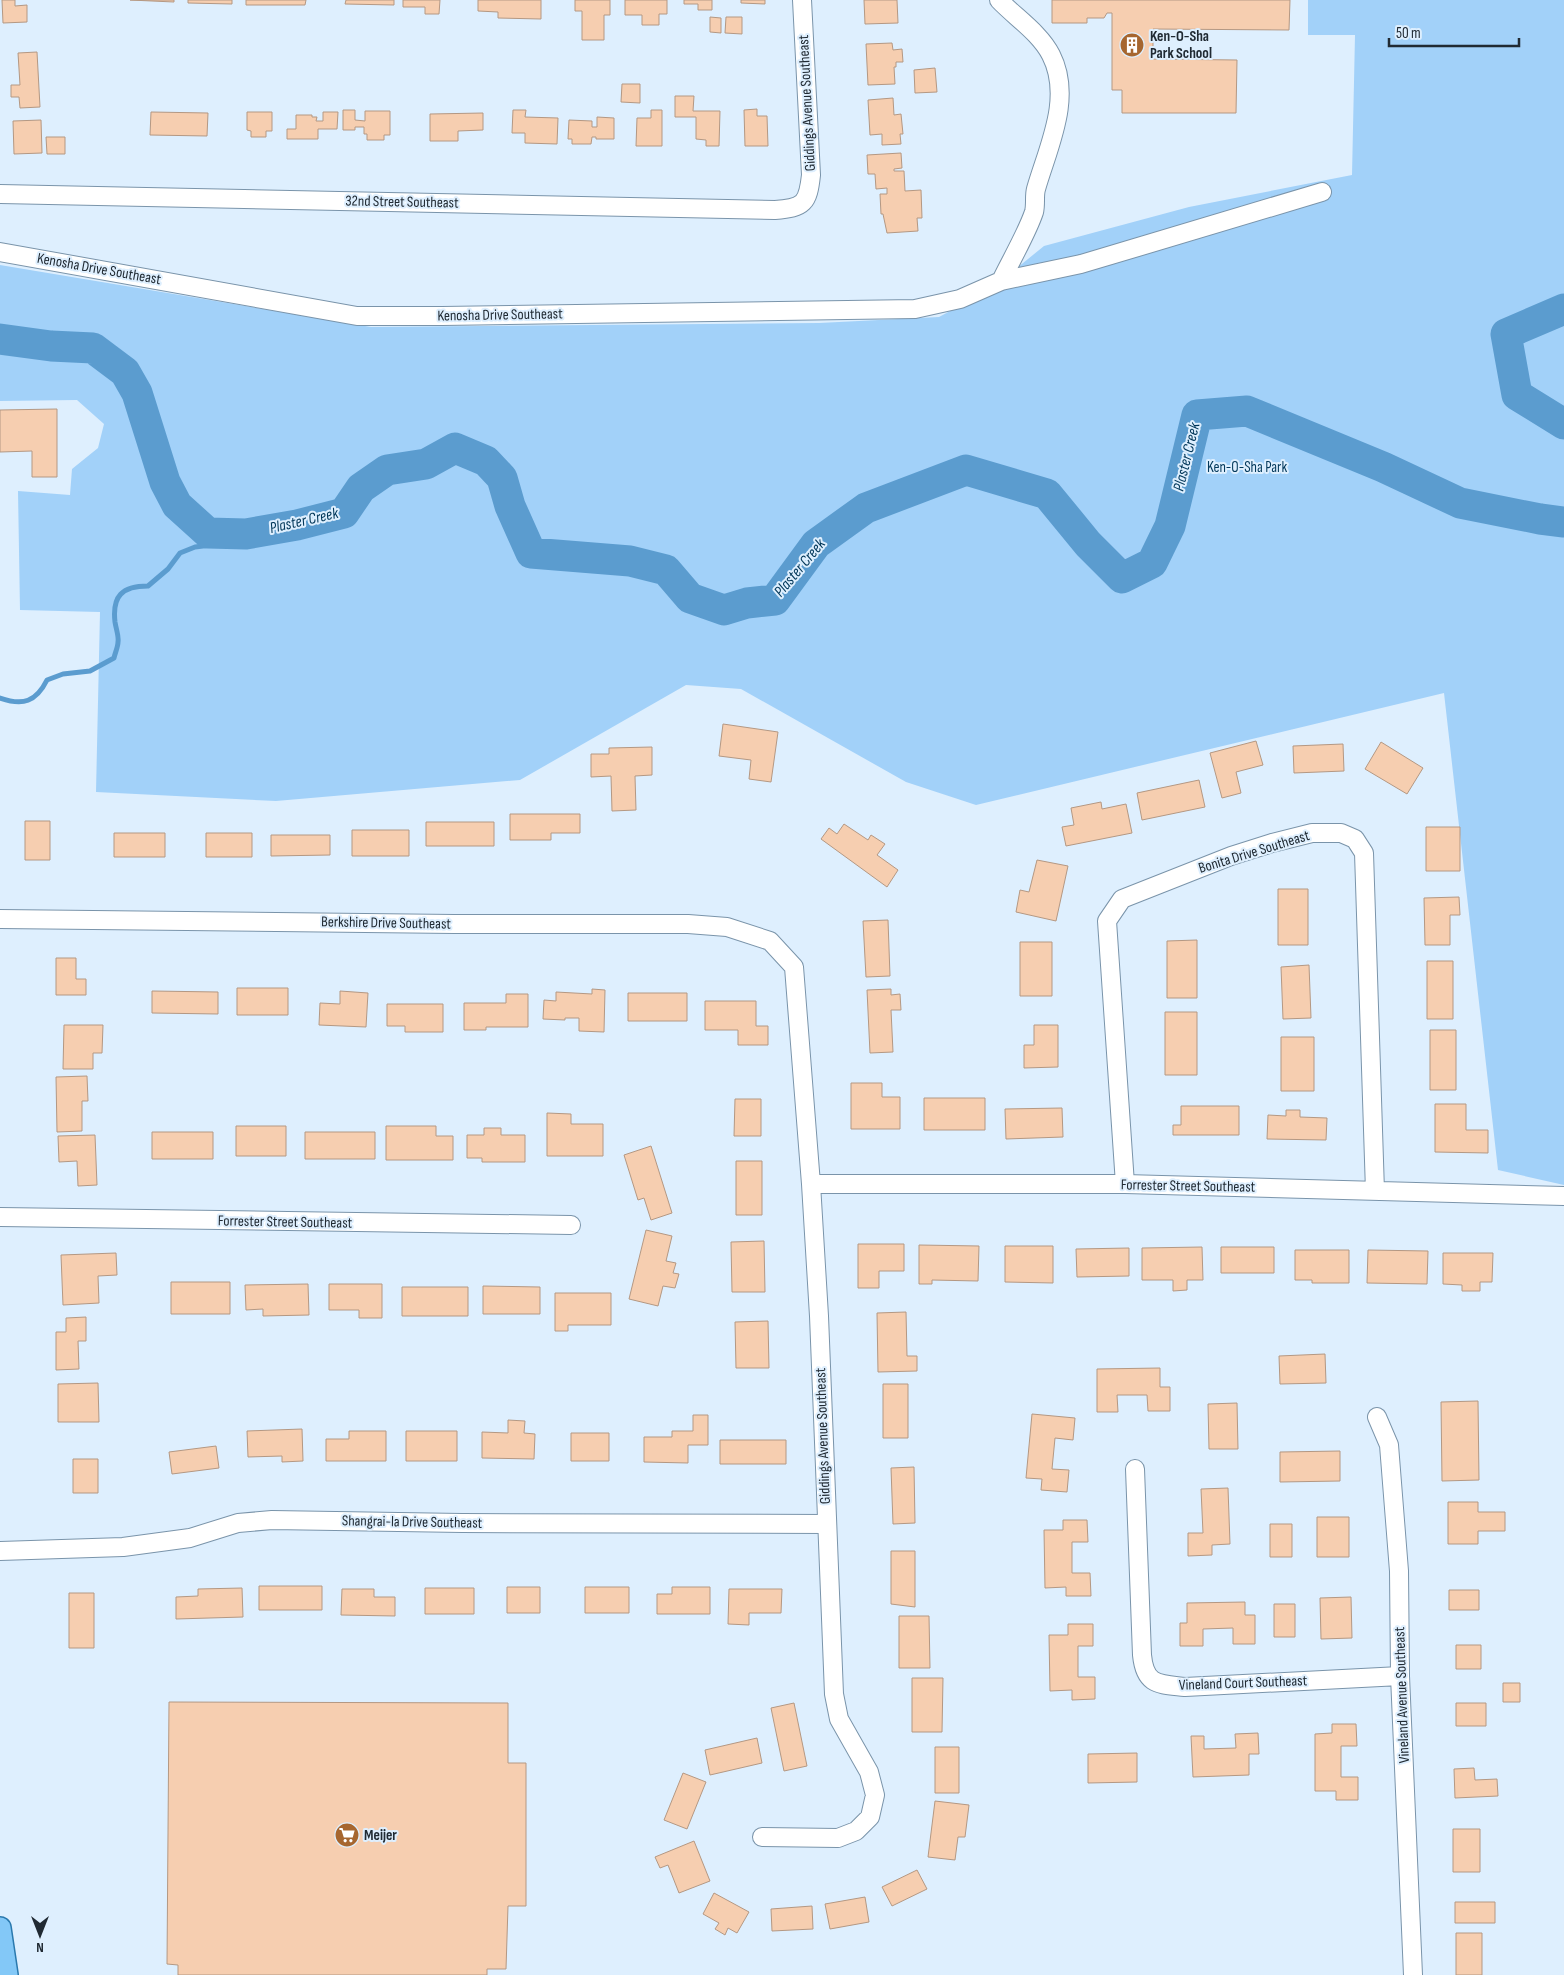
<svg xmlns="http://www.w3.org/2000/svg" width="1564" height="1975" font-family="'Sofia Sans Condensed',sans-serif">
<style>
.green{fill:#a2d1f9}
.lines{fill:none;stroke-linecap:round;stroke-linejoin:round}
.stream{stroke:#5b9ccf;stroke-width:5}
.river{stroke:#5b9ccf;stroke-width:31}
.building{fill:#f6ceb0;stroke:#b49883}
.minor-casing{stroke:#7a94aa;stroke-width:20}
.major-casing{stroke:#2a79ae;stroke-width:24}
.minor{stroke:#fff;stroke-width:18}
.major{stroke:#83c8f7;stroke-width:21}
.labels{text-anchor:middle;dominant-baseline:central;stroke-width:4;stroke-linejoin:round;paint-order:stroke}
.poi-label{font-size:15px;font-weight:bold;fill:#202a33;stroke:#deeffe;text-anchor:start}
.street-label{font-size:15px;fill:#202a33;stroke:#deeffe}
.park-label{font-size:15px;fill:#04395b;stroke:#deeffe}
.water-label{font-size:16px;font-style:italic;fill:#013658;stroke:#deeffe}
</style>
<rect width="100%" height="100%" fill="#deeffe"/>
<path class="green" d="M1308,0H1564V1185L1498,1170L1444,693L976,805L906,782L741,689L686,685L520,780L276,801L96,792L100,612L20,610L18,491L70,495L72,469L98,448L104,424L77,400L0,401V265L371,327L819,323L939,317L991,289L1044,246L1189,207L1352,175L1355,35H1308Z"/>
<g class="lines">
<path class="stream" d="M0,698C23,706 36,702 47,680L63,674L90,671L114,658C115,653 118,647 118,642C119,636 116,629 115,622C112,596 122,586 148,586L168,569L180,553L195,547L211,545L246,534"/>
<path class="river" d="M1564,309L1506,334L1517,395L1564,424
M0,339L51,346L93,348L125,372L137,393L165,482L177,505L208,533L246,534L297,525L344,513L361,488L387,470L426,464L455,448L486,461L502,478L510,506L531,553L630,561L666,570L690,598L724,610L747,603L775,600L816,544L866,508L966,470L1047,494L1088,544L1122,578L1152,563L1170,526L1197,415L1247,411L1383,467L1460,503L1540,519L1564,522"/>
</g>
<path class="building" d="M2,0H15V6L27,5V22L3,23Z
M130,0H174V2Z
M188,0H232V4L188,3Z
M246,0H306L305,5H246Z
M346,0H394V5L345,4Z
M403,0H440L439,14H425V7H403Z
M478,0H541V19L498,18V12L478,11Z
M575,0H610V15H604V40H582V11H575Z
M625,0H667V14H659V25H642V15H625Z
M684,0H712V10H698V4H684Z
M741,0H765V4L741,3Z
M864,0H897L898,23L865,24Z
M1052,0H1290L1289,30L1153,29V59L1237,60L1236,113H1122V90H1112V13H1107L1104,18H1087V23H1052Z
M710,17L721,18V33L710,32Z
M726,17H742V34L725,33Z
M892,43L893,50L902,49L903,62H896V67H894L895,84L868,85L866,44Z
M37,52L40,107L20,108L19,97H11V85H20L18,53Z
M935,68L937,92L915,93L914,70Z
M622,84H640V103L621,102Z
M675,96H694L693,111H720L719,146H706V140L696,139V117H675Z
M893,98L894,115L901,114L903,134H900L901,144L882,145V134L870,135L868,100Z
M757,109V116H767L768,146H745L744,110Z
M343,110H355V120L365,121V111H390V135H384V140H367V134H364V127H355V130H343Z
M513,110H526L525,117L558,118L557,144L525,143V133H512Z
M651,110H662V146H636L637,118H651Z
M151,112L208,113L207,136L150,135Z
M247,112H272V131H266V137H251V131L247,130Z
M323,112H338L337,129H318V139H287V129H296V115H312V117H317L316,121H323Z
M483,113V130L458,131V141H430V114Z
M597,117L614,118V139H596V137H592L591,144H572V139H568L569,120L592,121V127H597Z
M41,120L42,153L14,154L13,121Z
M46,137H65V154H47Z
M901,153L902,168L894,169V171H904L905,191L921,190L922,218H917L918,231L887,233L883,214H881L880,194H887V188L876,189L875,174H868L867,155Z
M57,409V477H32V451L0,452V410Z
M723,724L778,732L771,782L749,779L751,760L719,756Z
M1256,741L1263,765L1236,772L1241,793L1222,798L1210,753Z
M1381,742L1423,768L1407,794L1365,769Z
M1343,744L1344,771L1294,773L1293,746Z
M652,747V775L635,776L636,810L612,811L611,776L591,777V754H609V748Z
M1199,780L1205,807L1142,820L1137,793Z
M1101,802L1102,809L1126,804L1132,833L1066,846L1062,827L1074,825L1071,808Z
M510,814H580V833H551V840H510Z
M25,821H50V860H25Z
M426,822H494V846H426Z
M844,824L868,840L871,835L885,844L877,855L898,870L887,887L821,839L829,828L837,834Z
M1426,827H1460V871H1426Z
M352,830H409V856H352Z
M114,833H165V857H114Z
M206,833H252V857H206Z
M271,835H330V855L271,856Z
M1037,860L1068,866L1056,921L1016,912L1020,890L1029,892Z
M1278,889H1308V945H1278Z
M1459,897L1460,915H1450V945H1425L1424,898Z
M888,920L890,976L866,977L863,921Z
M1197,940V998H1167V941Z
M1020,942H1052V996H1020Z
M56,958H76V979H86V995H56Z
M1427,961H1453V1019H1427Z
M1309,965L1311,1018L1283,1019L1281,967Z
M237,988H288V1015H237Z
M592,989L605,990L604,1032L579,1031V1018H565V1020L543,1019L544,1000L556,1001V992L592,994Z
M891,989V995L900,994L901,1010H891L893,1052L870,1053L867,990Z
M152,991L218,992V1014L152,1013Z
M340,991L368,993L366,1027L319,1025L320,1003L340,1004Z
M628,993H687V1021H628Z
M506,994H528V1027H486V1030H464V1003H506Z
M705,1001H756V1026H768V1045H738V1030H705Z
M387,1004H443V1032H405V1026H387Z
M1165,1012H1197V1075H1165Z
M64,1025H103L102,1053H93V1069H63Z
M1034,1025H1058V1067L1024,1068V1045H1034Z
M1430,1030H1456V1090H1430Z
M1281,1037H1314V1091H1281Z
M87,1076L88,1101H82V1131L57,1132L56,1077Z
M851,1083H882V1097H900V1129H851Z
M924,1098H985V1130H924Z
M735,1099H761V1136H734Z
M1435,1104H1466V1130H1488V1153L1435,1152Z
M1181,1106H1239V1135H1173V1125H1181Z
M1062,1108L1063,1137L1006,1139L1005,1109Z
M1286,1110H1300V1117L1327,1118L1326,1140L1267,1139L1268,1115L1286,1116Z
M547,1113L571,1114V1124H603V1156H547Z
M236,1126H286V1156H236Z
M386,1126H436V1136H453V1160H386Z
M484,1128H501V1135H525V1162H482V1158H467V1135H484Z
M152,1132H213V1159H152Z
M305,1132H375V1159H305Z
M95,1135L97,1185L78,1186L77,1161L59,1162L58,1136Z
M651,1146L672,1213L651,1220L644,1198L638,1200L624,1155Z
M736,1161H762V1215H736Z
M646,1230L672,1236L666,1261L676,1263L673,1273L679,1274L675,1288L663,1286L658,1306L629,1299Z
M764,1241L765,1292H732L731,1242Z
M858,1244H904V1271H879V1288H858Z
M919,1245L979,1246L978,1281L932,1280V1284H919Z
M1005,1246H1053V1283L1005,1282Z
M1202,1247L1203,1280H1187V1290L1173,1291V1280H1142V1248Z
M1221,1247H1274V1273H1221Z
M1129,1248V1276L1077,1277L1076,1249Z
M1295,1250H1349V1283H1312V1280H1295Z
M1368,1250L1428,1251L1427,1284L1367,1283Z
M116,1253L117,1275L98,1276L99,1303L63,1305L61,1255Z
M1443,1253H1493L1492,1282H1480V1291H1462V1285L1443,1284Z
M171,1282H230V1314H171Z
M308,1284L309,1315L263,1316V1309L246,1310L245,1285Z
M329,1284H382V1318H359V1310H329Z
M483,1286L540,1287V1314H483Z
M402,1287H468V1316H402Z
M555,1293H611V1325H568V1331H555Z
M906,1312L907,1356H917V1371L878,1372L877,1313Z
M86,1317V1341H78L79,1369L56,1370V1332H66V1318Z
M768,1321L769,1368H736L735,1322Z
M1325,1354L1326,1383L1280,1384L1279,1356Z
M1160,1368V1387H1170V1411H1148L1147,1395H1117L1118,1412H1097V1369Z
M98,1383L99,1422H58V1384Z
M883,1384H908V1438H883Z
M1478,1401L1479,1480L1442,1481L1441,1402Z
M1237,1403L1238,1449H1209L1208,1404Z
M1032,1414L1075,1418L1073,1440L1055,1438L1052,1469L1069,1470L1067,1492L1041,1490L1042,1479L1026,1478Z
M693,1415H708V1445H688V1463L644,1462V1437H672V1431H693Z
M508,1420L525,1421L524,1433L535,1434L534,1459L482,1458V1432L508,1433Z
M302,1429L303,1461L282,1462V1456L248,1457L247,1431Z
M349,1431H386V1461H326V1439H349Z
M406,1431H457V1461H406Z
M571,1433H609V1461H571Z
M720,1440H786V1464H720Z
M216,1446L219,1468L172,1474L169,1452Z
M1340,1451V1481L1280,1482V1452Z
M73,1459H98V1493H73Z
M914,1467L915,1523L893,1524L891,1468Z
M1228,1488L1230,1544L1212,1545V1555L1188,1556V1533H1203L1201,1489Z
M1448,1502H1478V1512H1505V1531H1478V1544H1448Z
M1317,1517H1349V1557H1317Z
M1063,1520H1087L1088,1542H1072V1573H1090L1091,1596H1066V1587L1045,1588L1044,1530H1063Z
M1270,1524H1292V1557H1270Z
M891,1551H915V1607L891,1604Z
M259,1586H322V1610H259Z
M507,1587H540V1613H507Z
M585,1587H629V1613H585Z
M672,1587H710V1614H657V1594H672Z
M242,1588L243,1617L176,1619V1597L198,1596V1589Z
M425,1588H474V1614H425Z
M342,1589H374V1597H395V1616L341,1615Z
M729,1589H782L781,1613H749V1625L728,1624Z
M1449,1590H1479V1610H1449Z
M69,1593H94V1648H69Z
M1351,1597L1352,1638L1321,1639L1320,1598Z
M1245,1602V1615H1255V1644H1233V1628L1203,1629V1646H1180V1623H1187V1603Z
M1274,1604H1295V1637H1274Z
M899,1616H929L930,1668H899Z
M1068,1624H1093V1646H1078V1677H1095V1699L1072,1700V1690L1050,1691L1049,1635H1068Z
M1456,1645H1481V1669H1456Z
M912,1678H943L942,1732H912Z
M1503,1683H1520V1702H1503Z
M169,1702L508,1703V1763H526V1906H508L506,1969H487V1975H178V1965L167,1964Z
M794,1703L807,1766L784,1771L771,1708Z
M1456,1703H1486V1726H1456Z
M1332,1724H1356L1357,1746H1341V1777H1358V1800H1336V1791H1315V1734L1332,1733Z
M1258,1733L1259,1754H1249V1775L1193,1777L1191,1736H1204V1749L1236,1748L1235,1734Z
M757,1738L762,1763L710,1775L705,1750Z
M935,1747H959V1793H935Z
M1137,1753V1782L1088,1783V1754Z
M1474,1768L1475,1780L1497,1779L1498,1796L1455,1798L1454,1769Z
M683,1773L706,1782L687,1829L664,1820Z
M935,1801L969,1805L965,1837H958L955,1860L928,1857Z
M1453,1829H1480V1872H1453Z
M694,1841L710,1881L679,1893L668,1865L660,1868L655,1857Z
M917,1870L927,1889L892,1906L882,1887Z
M714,1893L749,1912L737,1933L728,1928L725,1935L715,1929L719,1923L703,1914Z
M865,1897L869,1922L830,1929L825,1904Z
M1455,1902H1495V1923H1455Z
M812,1906L813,1929L772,1931L771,1909Z
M1456,1933H1482V1975H1456Z"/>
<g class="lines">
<defs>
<path id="minor" d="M999,0C1015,17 1040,33 1051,55C1073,98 1048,147 1036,189C1034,196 1036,204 1034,212C1027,233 1011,260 1001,281
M0,194L775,210C804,208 808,203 811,175L802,0
M0,252L357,316H442L915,309L960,299L1001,281L1081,264L1322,192
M0,919L454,924H688L727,927L770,941L794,967L811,1184L819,1316L834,1694L839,1719L869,1772L875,1795L870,1817L856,1831L838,1838L762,1837
M811,1184H1125L1564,1196
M1125,1184L1107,921L1122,899L1231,856L1272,843L1312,833H1341L1355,839L1364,853L1375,1191
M0,1217L571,1225
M1377,1417L1389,1445L1399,1571L1400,1676L1413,1975
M1135,1469L1142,1655C1145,1686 1159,1684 1185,1687L1400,1676
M0,1551L123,1547L190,1538L238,1523L272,1520L462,1523L827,1524"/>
<path id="major" d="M0,1928L7,1975"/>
</defs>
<use href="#minor" class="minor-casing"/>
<use href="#major" class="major-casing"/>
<use href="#minor" class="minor"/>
<use href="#major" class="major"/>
</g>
<defs>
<symbol id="building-disc" viewBox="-11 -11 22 22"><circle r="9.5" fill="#a6662f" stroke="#deeffe"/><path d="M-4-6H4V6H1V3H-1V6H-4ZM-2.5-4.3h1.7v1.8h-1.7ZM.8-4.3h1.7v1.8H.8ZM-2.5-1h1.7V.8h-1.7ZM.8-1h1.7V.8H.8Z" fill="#fff"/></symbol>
<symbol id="supermarket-disc" viewBox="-11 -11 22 22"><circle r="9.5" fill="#a6662f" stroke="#deeffe"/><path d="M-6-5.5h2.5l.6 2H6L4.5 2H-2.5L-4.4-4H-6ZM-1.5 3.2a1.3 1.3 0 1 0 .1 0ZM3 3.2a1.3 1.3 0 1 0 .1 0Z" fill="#fff"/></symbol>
</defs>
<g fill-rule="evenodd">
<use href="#building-disc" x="1118" y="31" width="28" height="28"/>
<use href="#supermarket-disc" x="333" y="1821" width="28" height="28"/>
</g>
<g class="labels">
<g class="poi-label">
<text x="1150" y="36">Ken-O-Sha<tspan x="1150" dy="17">Park School</tspan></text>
<text x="364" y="1835">Meijer</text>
</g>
<g class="street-label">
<text transform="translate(807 103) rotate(-93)">Giddings Avenue Southeast</text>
<text transform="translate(402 202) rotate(1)">32nd Street Southeast</text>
<text transform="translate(99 269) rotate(10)">Kenosha Drive Southeast</text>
<text transform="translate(500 315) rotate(-1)">Kenosha Drive Southeast</text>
<text transform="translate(1254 852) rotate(-17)">Bonita Drive Southeast</text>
<text transform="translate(386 923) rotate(1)">Berkshire Drive Southeast</text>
<text transform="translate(1188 1186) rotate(1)">Forrester Street Southeast</text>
<text transform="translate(285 1222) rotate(1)">Forrester Street Southeast</text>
<text transform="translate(823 1436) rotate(-92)">Giddings Avenue Southeast</text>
<text transform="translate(412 1522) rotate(1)">Shangrai-la Drive Southeast</text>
<text transform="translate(1243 1683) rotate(-2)">Vineland Court Southeast</text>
<text transform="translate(1402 1695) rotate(-92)">Vineland Avenue Southeast</text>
</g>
<g class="park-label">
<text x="1247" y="467">Ken-O-Sha Park</text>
</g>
<g class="water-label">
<text transform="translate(1187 457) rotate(-76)">Plaster Creek</text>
<text transform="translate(304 521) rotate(-13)">Plaster Creek</text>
<text transform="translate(800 568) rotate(-50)">Plaster Creek</text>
</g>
</g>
<g transform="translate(40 1935) rotate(180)" stroke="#deeffe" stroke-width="4" paint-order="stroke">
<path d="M0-4L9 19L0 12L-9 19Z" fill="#202a33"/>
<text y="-8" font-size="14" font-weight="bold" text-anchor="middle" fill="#202a33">N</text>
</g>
<path d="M1389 38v8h130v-8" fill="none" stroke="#202a33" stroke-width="2.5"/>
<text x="1396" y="38" font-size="15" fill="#202a33" stroke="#deeffe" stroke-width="4" paint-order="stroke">50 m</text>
</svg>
